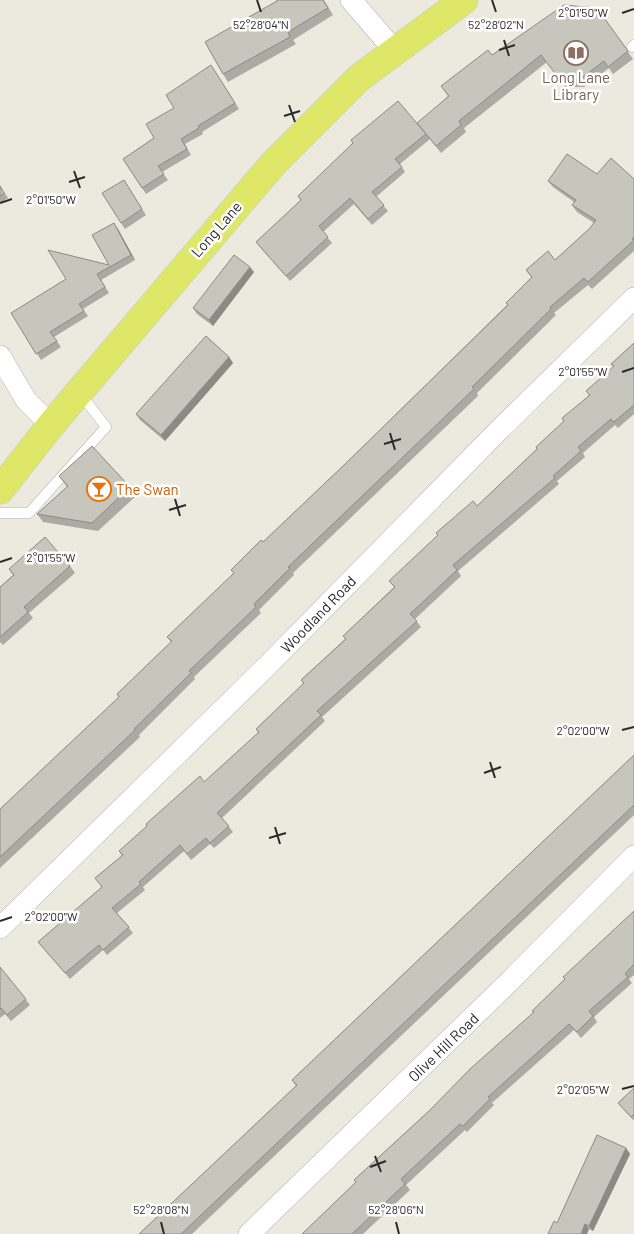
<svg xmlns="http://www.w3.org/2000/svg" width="634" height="1234" font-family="Barlow,sans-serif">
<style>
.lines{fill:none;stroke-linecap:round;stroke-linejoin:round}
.service-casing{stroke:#b3b1bd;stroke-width:11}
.minor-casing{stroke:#b3b1bd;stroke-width:22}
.primary-casing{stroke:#ccc;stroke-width:29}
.service{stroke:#fff;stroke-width:10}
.minor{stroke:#fff;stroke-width:21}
.primary{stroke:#dee768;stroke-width:28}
.wall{fill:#abaaa3}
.shaded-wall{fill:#8b8b84}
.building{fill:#c7c6bd;stroke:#8b8b84}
.ticks{fill:none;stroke:#2b2b2b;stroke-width:2}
.labels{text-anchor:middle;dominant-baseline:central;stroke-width:5;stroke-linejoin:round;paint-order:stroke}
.education-label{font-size:15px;fill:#785e54;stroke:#fff}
.street-label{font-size:15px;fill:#2b2b2b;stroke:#fff}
.food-label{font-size:15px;fill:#c56008;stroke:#fff;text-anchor:start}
.ticks-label{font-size:12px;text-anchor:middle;fill:#2b2b2b;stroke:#fff;stroke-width:5;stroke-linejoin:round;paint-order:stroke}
</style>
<rect width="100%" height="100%" fill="#eceade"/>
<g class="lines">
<defs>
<path id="service" d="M632,47L634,45
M0,513H29L106,427L80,393"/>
<path id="minor" d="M351,0L394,50
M0,356L26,400L51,425
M0,928L267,666L499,430L634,298
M249,1234L510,981L634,856"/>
<path id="primary" d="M0,490L51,425L273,164L359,78L464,0"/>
</defs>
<use href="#service" class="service-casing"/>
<use href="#minor" class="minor-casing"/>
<use href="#primary" class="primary-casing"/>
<use href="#service" class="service"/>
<use href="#minor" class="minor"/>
<use href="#primary" class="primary"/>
</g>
<path class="wall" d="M324,0L333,15L293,40L296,44L228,82L223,74Z
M597,8L633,59L613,74L609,68L584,87H565L547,62L464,128L466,132L441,153L429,138L430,139L400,164L405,172L376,197L388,211L372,225L354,204L323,232L332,243L290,281L260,247L256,242L301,201L298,196L418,125L448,96L441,86L492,55Z
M215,71L239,109L202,132L203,134L185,144L191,155L162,172L168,180L146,194L123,159L154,138Z
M597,174L634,179V251L592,289L588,285L554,313L556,315L477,393L478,396L293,573L294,575L259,610L261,613L194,677L195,679L139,735L140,737L0,868V809L119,697L117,694L171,642L167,637L234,574L231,570L263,542L343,466L507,305L532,278L526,270L555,260L590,228L594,223L577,212L572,205L574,202L553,187L548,181Z
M124,180L146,215L125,229L121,223Z
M0,186L8,198L0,203Z
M118,229L135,260L101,280L109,293L83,309L88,316L54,337L61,347L41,360L11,313L109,265Z
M254,272L213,326L197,314L193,308Z
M634,343V414L618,428L615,425L583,453L585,457L557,481L559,484L458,571L461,576L415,619L421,627L322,717L325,721L222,818L233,832L214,848L210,844L191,860L184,851L143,887L145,890L117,913L133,933L107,955L103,950L70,979L38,942L102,887L95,878L122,856L119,851L204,782L258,733L256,729L304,684L301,680L345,639L343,636L394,587L389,581L477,506L537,449L589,395L586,391L614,367L611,364Z
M229,357L233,363L165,441L140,420L136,414Z
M59,476L130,487L136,496L98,531L43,522L37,514L67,487Z
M70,566L75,573L29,613L33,618L3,645L0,642V587L13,575L9,569Z
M634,755V815L192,1234H139L296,1086L292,1080Z
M634,911V975L629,979L632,983L594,1017L597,1022L581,1038L574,1030L492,1103L494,1105L467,1132L465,1130L406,1185L410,1190L363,1234H302L356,1183L354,1180L430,1110L534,1013Z
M0,967L30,1005L11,1021L5,1014L0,1018Z
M634,1088V1119L633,1120L618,1103Z
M626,1148L630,1154L593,1231L589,1229L557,1223Z"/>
<path class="shaded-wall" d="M114,223L118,229L135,260L131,255Z
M250,267L254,272L213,326L209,320Z
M229,357L233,363L165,441L161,435Z
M626,1148L630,1154L593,1231L589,1226Z
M585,1224L589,1229L587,1234H581Z"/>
<path class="building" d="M277,0H323L328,8L288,32L290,37L223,74L205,42L277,1Z
M564,5L597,8L628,51L608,67L604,61L579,80H560L541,55L459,121L461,125L436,146L417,123L449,96L441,86L488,50L492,55Z
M211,65L235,103L198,126L199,128L181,139L187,149L158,166L164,174L142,188L123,159L154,138L146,124L174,108L166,95Z
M398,101L426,134L395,159L402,167L372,192L384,205L368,219L350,198L319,226L328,237L286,276L256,242L301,200L298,196L353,143L351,140Z
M567,154L597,174L611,158L634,179V237L632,239L634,240L588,282L584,278L550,307L551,309L472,387L474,389L288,567L290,568L254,604L256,607L189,671L191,673L134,729L135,730L0,857V809L119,697L117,694L172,641L167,637L234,573L231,570L261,540L263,542L343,466L508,305L506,303L532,277L526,270L548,251L555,260L590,228L596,220L572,205L576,200L548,181Z
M124,180L142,209L121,223L102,193Z
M0,186L4,193L0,196Z
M114,223L131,255L97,274L105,287L79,304L84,311L50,332L57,341L36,354L11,313L66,279L48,250L109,265L92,235Z
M234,255L250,267L209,320L193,308Z
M206,336L229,357L161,435L136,414Z
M634,343V405L614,422L611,419L578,447L581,451L553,476L555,478L453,565L457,570L410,614L417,621L317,711L321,715L217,813L229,826L210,843L206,838L187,854L180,845L139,882L141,884L112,908L129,927L103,950L99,945L65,973L38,942L102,887L95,878L123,855L119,851L147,826L146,824L200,776L204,782L259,732L256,729L304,683L301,680L346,639L343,636L395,587L389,581L438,535L436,533L473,501L477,506L537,449L536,447L564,421L562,418L590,395L586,391L614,366L611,364Z
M92,446L130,487L92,523L37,514L68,486L59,476Z
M45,537L70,566L24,607L28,612L0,637V587L14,575L9,569Z
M634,755V805L181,1234H139L297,1085L292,1080Z
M634,911V964L625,974L628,977L589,1011L593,1016L577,1032L569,1024L488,1097L490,1099L463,1126L460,1124L401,1179L405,1184L352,1234H302L356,1182L354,1180L430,1110L470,1069L534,1012L532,1011L565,979L563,977Z
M0,967L26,999L7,1015L1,1008L0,1009Z
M634,1088V1114L631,1117L618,1103Z
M597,1135L626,1148L589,1226L585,1224L581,1234H548L554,1221L557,1223Z"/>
<path class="ticks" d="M257,0L261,12M492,0L496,12M622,13L634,9M504,40L509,56M499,50L515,45M289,105L295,122M284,116L300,111M74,171L80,188M69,182L85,177M0,203L12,199M622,372L634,368M390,433L395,450M384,444L401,439M175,499L180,516M169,510L186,505M0,562L12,558M622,730L634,727M490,762L495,778M484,773L501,767M275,827L280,844M269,838L286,833M0,921L12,917M622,1089L634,1086M375,1156L381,1172M370,1167L386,1161M161,1222L164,1234M396,1222L399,1234"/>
<defs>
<symbol id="library-ring" viewBox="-11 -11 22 22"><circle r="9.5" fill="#fff" stroke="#8d6e63" stroke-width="1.5"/><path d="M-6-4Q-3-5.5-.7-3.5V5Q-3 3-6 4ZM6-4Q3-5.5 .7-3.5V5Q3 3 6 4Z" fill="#8d6e63"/></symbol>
<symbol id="bar-ring" viewBox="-11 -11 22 22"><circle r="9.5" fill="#fff" stroke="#e8710a" stroke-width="1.5"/><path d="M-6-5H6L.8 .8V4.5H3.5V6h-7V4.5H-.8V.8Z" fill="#e8710a"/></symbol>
</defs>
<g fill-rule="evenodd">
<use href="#library-ring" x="562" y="39" width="28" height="28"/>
<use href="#bar-ring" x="85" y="475" width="28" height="28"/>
</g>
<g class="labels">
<g class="education-label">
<text x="576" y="77">Long Lane<tspan x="576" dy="17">Library</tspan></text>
</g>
<g class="street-label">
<text transform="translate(216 229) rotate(-49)">Long Lane</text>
<text transform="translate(318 614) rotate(-46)">Woodland Road</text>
<text transform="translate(443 1047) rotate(-44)">Olive Hill Road</text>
</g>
<g class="food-label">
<text x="116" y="489">The Swan</text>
</g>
</g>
<g class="ticks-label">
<text x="583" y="17">2°01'50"W</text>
<text x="261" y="29">52°28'04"N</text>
<text x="496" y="29">52°28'02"N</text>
<text x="51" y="204">2°01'50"W</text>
<text x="583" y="376">2°01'55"W</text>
<text x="51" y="562">2°01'55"W</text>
<text x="583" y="735">2°02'00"W</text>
<text x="51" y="921">2°02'00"W</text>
<text x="583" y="1094">2°02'05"W</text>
<text x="161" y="1214">52°28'08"N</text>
<text x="396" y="1214">52°28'06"N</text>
</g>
</svg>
